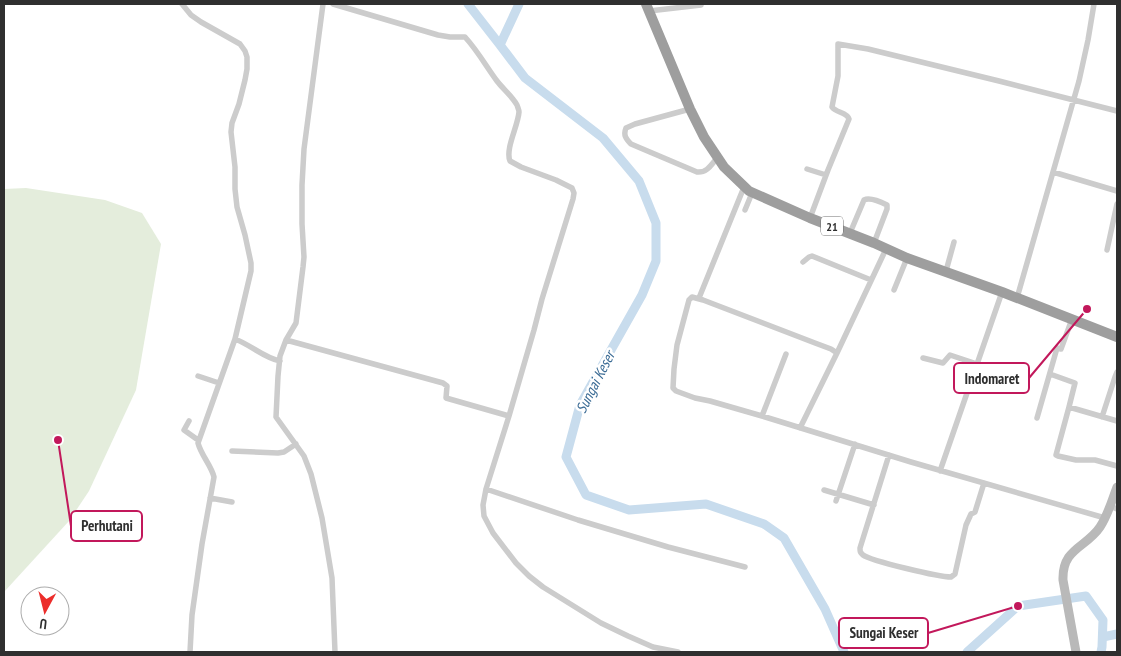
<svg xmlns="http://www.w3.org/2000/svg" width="1121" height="656" font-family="'PT Sans Narrow',sans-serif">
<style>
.green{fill:#e4eddc}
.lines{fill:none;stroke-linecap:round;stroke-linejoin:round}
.river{stroke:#c8dced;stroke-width:9}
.minor{stroke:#ccc;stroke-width:5.5}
.secondary{stroke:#b9b9b9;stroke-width:9}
.trunk{stroke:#9e9e9e;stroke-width:10}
.labels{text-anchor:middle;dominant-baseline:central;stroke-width:5;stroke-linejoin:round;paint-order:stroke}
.shield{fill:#fff;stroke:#6d6d6d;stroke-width:1}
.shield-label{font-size:12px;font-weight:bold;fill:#2f2f2f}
.water-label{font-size:15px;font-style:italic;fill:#396a94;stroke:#fff}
.leader{fill:none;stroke:#c2185b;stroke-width:2}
.callout-dot{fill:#c2185b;stroke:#fff;stroke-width:2}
.callout{fill:#fff;stroke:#c2185b;stroke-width:2}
.callout-label{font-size:15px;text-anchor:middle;font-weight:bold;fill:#2f2f2f}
</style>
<rect width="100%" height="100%" fill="#fff"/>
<path class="green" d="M26,188L105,200L142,213L161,244L136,390L89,491L69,521L4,592V189Z"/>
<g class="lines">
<path class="river" d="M468,4L500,45
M519,4L500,45L525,78L603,138L639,181L656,223V261L642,295L580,405L566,457L586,495L629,510L706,504L764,524L784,538L825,609L844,652
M1103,637L1117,634
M967,652L1018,606L1086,596L1103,620L1102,647L1101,652"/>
<path class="minor" d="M182,4L191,15L201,22L240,44L245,51L247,57V69L245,80L239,104L232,123L231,132L235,167V189L237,207L245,235L251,263V271L235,339L198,443C201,455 211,465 214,477L202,544L192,615L190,652
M323,4L304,149L302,185V224L304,257L303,267L296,323L286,340L280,356L278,376L276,417L304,456L311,474L322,518L332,578L335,652
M333,4L438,35L450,37H465C477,50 486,66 497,81C503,89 512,96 517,105C518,108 519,110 519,112C518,126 505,149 510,161L521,167L556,180L572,188L574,193L573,199L542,299L534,330L509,416L486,489L483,505L484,516L493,533L516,563L529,576L543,587L601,623L628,636L653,647L678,652
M649,11L701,5
M690,109L635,124L626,128C623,135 626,139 631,144L697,172C707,173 711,165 717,158
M807,169L826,175
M1053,172L1117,191
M745,210L752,193
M810,218L828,170L849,119C847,112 836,113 832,107L838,76V44L868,49L999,81L1117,111
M850,233L864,200C870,197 881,202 887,205V209L874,243
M1107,250L1117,204
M803,262L809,257L812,256L871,280
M946,271L954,242
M894,290L907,258
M699,298L744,187
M1017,298L1079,81L1088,40L1094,4
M235,339C251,345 264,358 280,361
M286,340L443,383L447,386L446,398L509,416
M837,353L831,349L815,343L703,300L692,297L689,300L677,345L674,369L673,388L676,391L695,398L710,401L762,416L911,462L1105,518
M923,358L943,363L950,355L977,364
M1050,374L1075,383L1069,407
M198,376L219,383
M762,416L786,354
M1102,417L1115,377L1117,372
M1037,418L1057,348L1061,349L1072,319
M189,421L184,430L198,440
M1117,421L1069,407L1056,455L1058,456L1076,460H1095L1117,466
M800,428L837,353L886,249
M232,451L278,453L284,452L296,444
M889,455L860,548C860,552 860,552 863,555C871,561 939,577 951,577L955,574L966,525L971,514L975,512L984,483
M940,471L1002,292
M486,489L578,520L668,547L745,567
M824,490L874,505
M210,498L232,502
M836,501L855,444
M1110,506L1117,509"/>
<path class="secondary" d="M1076,652L1063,580C1062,548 1086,548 1100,527C1108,515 1112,500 1117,487"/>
<path class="trunk" d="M646,4L690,109L704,137L724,167L749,191L810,218L874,243L907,258L1002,292L1117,337"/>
</g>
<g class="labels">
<rect class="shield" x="821" y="216.5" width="22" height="19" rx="4"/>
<g class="shield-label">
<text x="832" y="226">21</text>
</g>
<g class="water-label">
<text transform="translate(595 382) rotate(-63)">Sungai Keser</text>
</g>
</g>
<path class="leader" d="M1087 309L1029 378M58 440L71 526M1018 606L928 633"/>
<g class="callout-dot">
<circle cx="1087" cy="309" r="5"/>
<circle cx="58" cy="440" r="5"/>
<circle cx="1018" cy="606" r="5"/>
</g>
<g class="callout">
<rect x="954" y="363" width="75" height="30" rx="5"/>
<rect x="71" y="511" width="71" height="30" rx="5"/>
<rect x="839" y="618" width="89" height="30" rx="5"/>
</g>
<g class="callout-label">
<text x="992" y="384">Indomaret</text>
<text x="107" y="531">Perhutani</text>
<text x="884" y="638">Sungai Keser</text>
</g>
<rect width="1121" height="656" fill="none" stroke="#2f2f2f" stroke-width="10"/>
<g transform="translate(45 611) rotate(187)"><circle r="24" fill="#ffffff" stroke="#acacac"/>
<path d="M0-4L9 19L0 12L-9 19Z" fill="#ec2d2b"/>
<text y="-8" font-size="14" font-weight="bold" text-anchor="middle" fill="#2f2f2f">U</text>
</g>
</svg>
